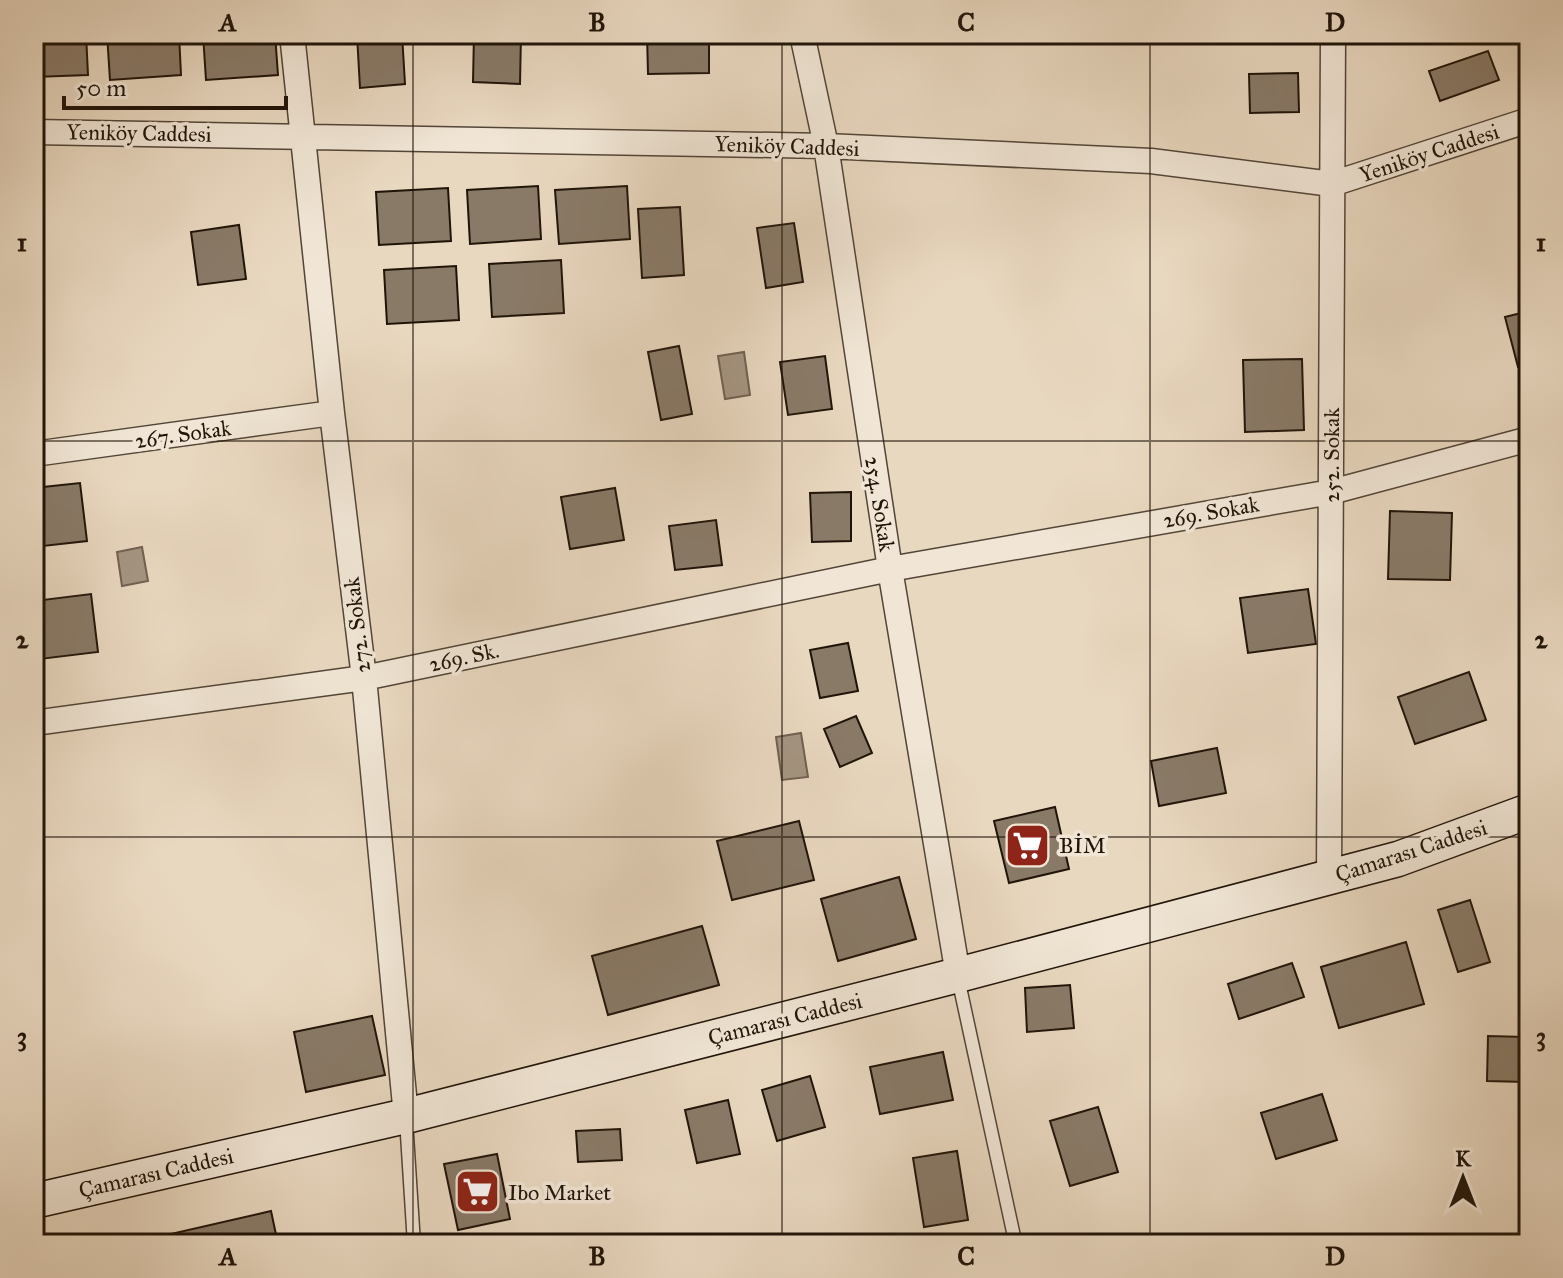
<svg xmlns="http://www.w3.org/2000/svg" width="1563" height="1278" font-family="'IM FELL Great Primer',serif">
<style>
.water{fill:#a59582;stroke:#706152;stroke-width:2}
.building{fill:#897a68;stroke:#201409;stroke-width:2}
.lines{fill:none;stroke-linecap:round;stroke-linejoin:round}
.lane-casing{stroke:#524537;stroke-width:15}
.street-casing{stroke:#524537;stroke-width:27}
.secondary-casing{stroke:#201409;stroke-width:37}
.lane{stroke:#f1e6d6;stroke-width:12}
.street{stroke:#f1e6d6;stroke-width:24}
.secondary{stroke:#f1e6d6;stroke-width:34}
.grid{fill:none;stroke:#201409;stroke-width:2;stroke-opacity:0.55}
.labels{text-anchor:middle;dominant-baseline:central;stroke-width:7;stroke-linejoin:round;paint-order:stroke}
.street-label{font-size:22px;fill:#201409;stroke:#f1e6d6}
.poi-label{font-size:22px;fill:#201409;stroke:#f1e6d6;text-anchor:start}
.neatline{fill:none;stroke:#201409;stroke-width:3}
.grid-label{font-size:26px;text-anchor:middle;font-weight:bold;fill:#201409}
</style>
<rect width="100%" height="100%" fill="#e9d8c0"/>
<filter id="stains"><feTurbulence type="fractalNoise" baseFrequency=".0025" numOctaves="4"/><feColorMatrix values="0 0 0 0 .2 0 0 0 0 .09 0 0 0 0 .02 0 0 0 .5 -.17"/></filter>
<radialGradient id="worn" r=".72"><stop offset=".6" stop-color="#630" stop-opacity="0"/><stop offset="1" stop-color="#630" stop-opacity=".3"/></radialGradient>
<path class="water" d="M744,352L750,395L725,399L718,356Z
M142,547L148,581L122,586L117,552Z
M801,733L808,777L782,780L776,737Z"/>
<path class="building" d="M34,34H86L88,75L34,77Z
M107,34H179L181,75L110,80Z
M203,34H275L278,75L206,80Z
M402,34L405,84L360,88L357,35Z
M474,34H521L520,84L473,82Z
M647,34H709V73L648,74Z
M1488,51L1499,80L1440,101L1429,71Z
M1298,73L1299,112L1250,113L1249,74Z
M538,186L541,239L470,244L467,190Z
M627,186L630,239L559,244L555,190Z
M448,188L451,241L379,245L376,192Z
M680,207L684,275L642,278L638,209Z
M794,223L803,282L766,288L757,228Z
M239,225L246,279L198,285L191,232Z
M561,260L564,313L492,317L489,264Z
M456,266L459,320L387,324L384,270Z
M1529,311V364L1518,367L1505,317Z
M679,346L692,414L661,420L648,352Z
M825,356L832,409L788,415L780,362Z
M1302,359L1304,430L1245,432L1243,360Z
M80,483L87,541L34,547V488Z
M615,488L624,540L570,549L561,497Z
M851,492V541L812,542L810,493Z
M1390,511L1452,513L1450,580L1388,579Z
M716,520L722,565L675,570L669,526Z
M1308,589L1316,644L1248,653L1240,598Z
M91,594L98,652L40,659L34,601Z
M848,643L858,691L820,698L810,650Z
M1469,672L1486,720L1415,744L1398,697Z
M856,716L872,753L840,767L824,729Z
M1217,748L1226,793L1159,806L1151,761Z
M1055,807L1069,869L1009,883L994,821Z
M799,821L814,880L732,900L717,841Z
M899,877L916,939L838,961L821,899Z
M1470,900L1490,962L1458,972L1438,910Z
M702,926L719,985L608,1015L592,956Z
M1406,942L1424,1004L1339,1028L1321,967Z
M1292,963L1304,997L1239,1019L1228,984Z
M1070,985L1074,1028L1027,1032L1025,988Z
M372,1016L385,1075L306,1092L294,1032Z
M1488,1036L1529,1037V1082L1487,1081Z
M943,1052L953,1100L880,1114L870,1067Z
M810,1076L825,1127L777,1141L762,1090Z
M1322,1094L1337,1140L1276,1159L1261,1113Z
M728,1100L740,1154L697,1163L685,1110Z
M1098,1107L1118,1172L1070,1186L1050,1121Z
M620,1129L622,1160L578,1162L576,1131Z
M957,1151L968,1220L924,1227L913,1158Z
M497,1154L510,1219L458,1230L444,1164Z
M271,1211L278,1244H150L149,1239Z"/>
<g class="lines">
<defs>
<path id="lane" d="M958,978L1015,1241
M406,1119L414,1244"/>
<path id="street" d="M292,34L332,413L364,678L406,1116
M802,34L826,146L890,569L958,975
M34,132L826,146L1151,161L1332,184L1529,120
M34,454L332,413
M34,723L364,678L890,569L1331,492L1529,439
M1329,877L1333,34"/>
<path id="secondary" d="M34,1201L406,1116L958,975L1398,859L1529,811"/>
</defs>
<use href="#lane" class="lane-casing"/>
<use href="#street" class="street-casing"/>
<use href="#secondary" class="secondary-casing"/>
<use href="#lane" class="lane"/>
<use href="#street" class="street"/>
<use href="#secondary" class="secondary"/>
</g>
<path class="grid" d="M413,34V1244M782,34V1244M1150,34V1244M34,441H1529M34,837H1529"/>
<defs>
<symbol id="supermarket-square" viewBox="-11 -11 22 22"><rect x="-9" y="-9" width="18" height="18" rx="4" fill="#8f2418" stroke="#f1e6d6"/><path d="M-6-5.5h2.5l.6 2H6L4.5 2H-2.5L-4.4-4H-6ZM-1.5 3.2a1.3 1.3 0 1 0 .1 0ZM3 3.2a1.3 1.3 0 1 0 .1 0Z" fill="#fff"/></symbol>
</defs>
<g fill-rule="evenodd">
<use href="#supermarket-square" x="1002" y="820" width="51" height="51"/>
<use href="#supermarket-square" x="452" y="1166" width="51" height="51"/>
</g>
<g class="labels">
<g class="street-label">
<text transform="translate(139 133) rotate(1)">Yeniköy Caddesi</text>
<text transform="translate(787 146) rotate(2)">Yeniköy Caddesi</text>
<text transform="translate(1429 153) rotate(-18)">Yeniköy Caddesi</text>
<text transform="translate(183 434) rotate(-8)">267. Sokak</text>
<text transform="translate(1331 455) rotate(-90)">252. Sokak</text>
<text transform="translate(880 504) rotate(81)">254. Sokak</text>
<text transform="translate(1211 512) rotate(-10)">269. Sokak</text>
<text transform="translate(357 625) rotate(-97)">272. Sokak</text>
<text transform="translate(464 657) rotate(-12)">269. Sk.</text>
<text transform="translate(1411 851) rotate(-18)">Çamarası Caddesi</text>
<text transform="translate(785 1019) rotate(-14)">Çamarası Caddesi</text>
<text transform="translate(156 1173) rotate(-13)">Çamarası Caddesi</text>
</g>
<g class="poi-label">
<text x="1059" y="845">BİM</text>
<text x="508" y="1192">Ibo Market</text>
</g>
</g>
<rect width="1563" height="1278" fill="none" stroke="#e9d8c0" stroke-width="88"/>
<g transform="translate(1463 1178)" stroke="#f1e6d6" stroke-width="6" paint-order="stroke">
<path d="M0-6L14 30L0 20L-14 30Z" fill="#201409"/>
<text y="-12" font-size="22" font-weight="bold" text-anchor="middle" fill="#201409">K</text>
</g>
<path d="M64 96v12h222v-12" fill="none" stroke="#201409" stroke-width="4"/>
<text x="76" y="96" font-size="24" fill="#201409" stroke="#f1e6d6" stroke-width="6" paint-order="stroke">50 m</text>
<rect x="44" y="44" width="1475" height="1190" class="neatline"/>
<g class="grid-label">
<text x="228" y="31">A</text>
<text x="597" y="31">B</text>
<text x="966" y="31">C</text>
<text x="1335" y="31">D</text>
<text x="22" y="251">1</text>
<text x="1541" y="251">1</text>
<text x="22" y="648">2</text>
<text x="1541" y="648">2</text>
<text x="22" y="1045">3</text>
<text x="1541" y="1045">3</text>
<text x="228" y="1265">A</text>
<text x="597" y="1265">B</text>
<text x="966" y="1265">C</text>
<text x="1335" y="1265">D</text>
</g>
<rect width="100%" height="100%" filter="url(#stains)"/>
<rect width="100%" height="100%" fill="url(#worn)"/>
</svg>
